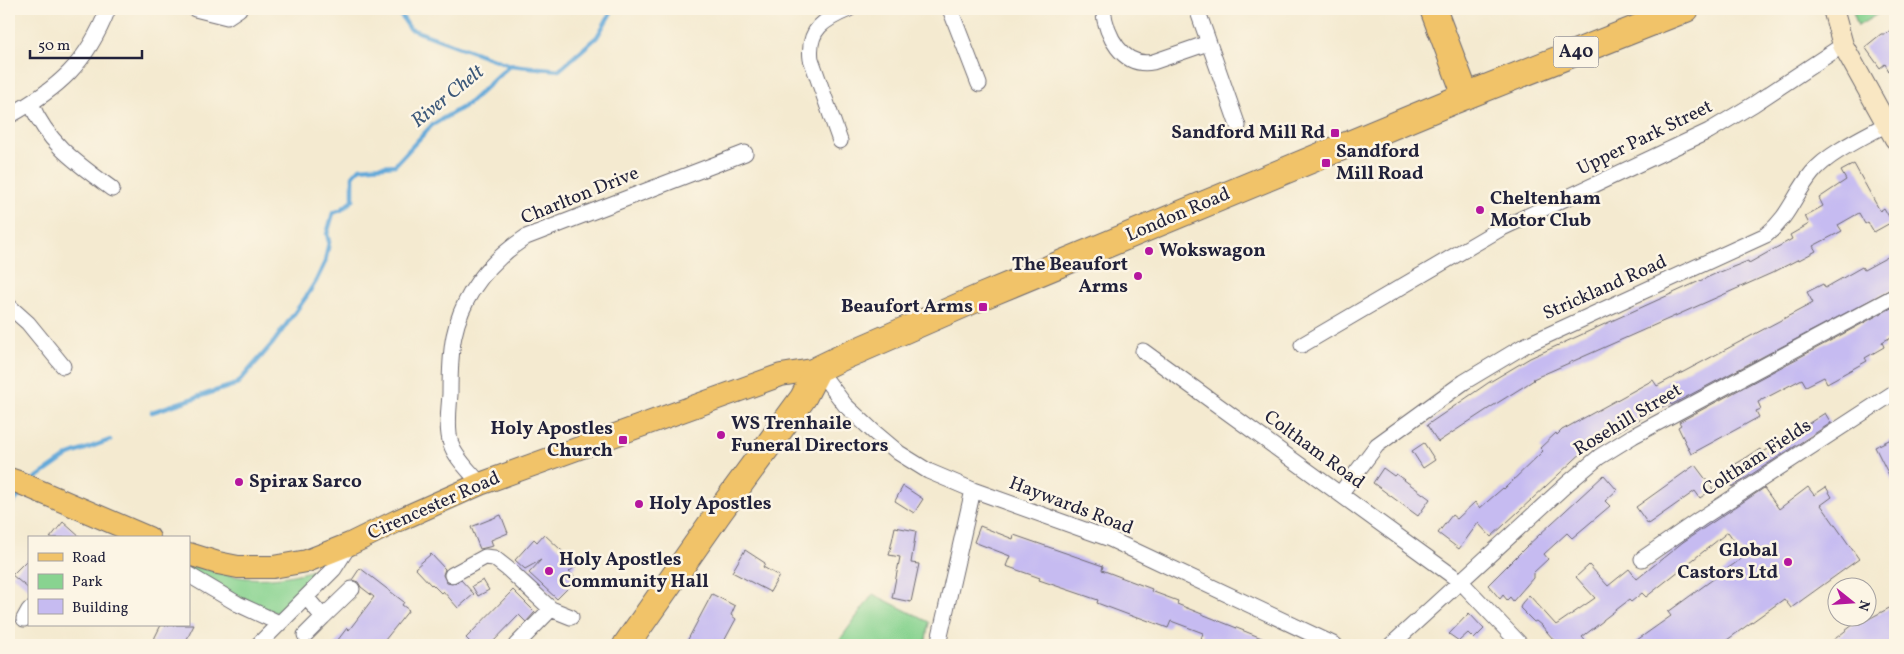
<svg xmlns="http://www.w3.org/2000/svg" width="1904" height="654" font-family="Vollkorn,serif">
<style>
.green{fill:#88d390;stroke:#557a66}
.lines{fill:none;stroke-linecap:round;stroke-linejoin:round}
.stream{stroke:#63a9d9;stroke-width:4.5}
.building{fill:#c6bbf1}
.street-casing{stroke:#6c686f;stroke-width:17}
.secondary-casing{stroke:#6c686f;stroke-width:22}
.primary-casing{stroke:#6c686f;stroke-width:24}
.highway-casing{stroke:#6c686f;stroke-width:28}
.street{stroke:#fff;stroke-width:15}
.secondary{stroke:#f9e7c3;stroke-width:20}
.primary{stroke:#f1c369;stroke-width:22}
.highway{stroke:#f1c369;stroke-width:26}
.poi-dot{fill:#b5179e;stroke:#fcf5e5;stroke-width:2}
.labels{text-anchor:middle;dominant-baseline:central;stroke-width:5;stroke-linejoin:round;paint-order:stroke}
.shield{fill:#fcf5e5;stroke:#63616e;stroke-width:1}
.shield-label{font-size:18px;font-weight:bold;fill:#22223b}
.poi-label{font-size:19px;font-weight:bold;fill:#22223b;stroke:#fcf5e5;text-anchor:start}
.street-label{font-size:19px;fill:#22223b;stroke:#fcf5e5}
.water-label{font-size:20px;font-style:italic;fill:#3c587a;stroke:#fcf5e5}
</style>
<rect width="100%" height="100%" fill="#fcf5e5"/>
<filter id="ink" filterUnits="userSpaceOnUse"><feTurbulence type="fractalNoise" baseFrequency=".02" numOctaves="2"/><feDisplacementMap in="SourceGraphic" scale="10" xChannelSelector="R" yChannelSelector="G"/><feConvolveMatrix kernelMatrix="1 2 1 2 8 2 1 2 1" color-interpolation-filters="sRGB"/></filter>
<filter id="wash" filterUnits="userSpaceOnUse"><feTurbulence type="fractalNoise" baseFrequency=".0096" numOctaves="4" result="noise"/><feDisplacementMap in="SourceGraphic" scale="20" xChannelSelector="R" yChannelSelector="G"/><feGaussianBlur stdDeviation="1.12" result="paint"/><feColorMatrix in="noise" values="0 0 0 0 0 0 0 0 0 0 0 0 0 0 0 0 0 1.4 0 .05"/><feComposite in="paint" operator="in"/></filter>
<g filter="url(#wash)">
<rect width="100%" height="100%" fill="#f4ead0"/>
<path class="green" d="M1852,9H1886L1858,26Z
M189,565C208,569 227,576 247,578C271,580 294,576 317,569L278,613L260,608L189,570Z
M873,594L929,622L925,645H836Z"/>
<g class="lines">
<path class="stream" d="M397,9L410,29L510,65
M152,412L237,384L273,343L306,297L316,281L325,262L329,242L327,234L333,213L341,210L353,200V176L360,168L395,165L432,125L468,104L510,65L559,70L597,37L613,9
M33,480L69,455L110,440
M9,507L23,492"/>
</g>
<g id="blocks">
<path class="building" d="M1895,28V82L1885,64L1880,68L1865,47L1881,34H1885Z
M1854,164L1880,211L1884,208L1892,222L1874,232L1868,222L1865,224L1859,213L1838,225L1842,231L1813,246L1816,251L1799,260V259L1772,273L1533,379L1534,380L1491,407L1438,442L1427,425L1488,383L1530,358L1715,274L1748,261L1749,263L1792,239L1790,235L1809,224L1805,216L1823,206L1819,198L1846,180L1841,171Z
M1895,253V287L1671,405L1670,403L1658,409L1586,449L1491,537L1478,523L1459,549L1438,533L1452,515L1457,519L1475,502L1480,508L1503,488L1504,489L1543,451L1540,448L1556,433L1557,435L1562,430L1653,380L1657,386L1813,303L1807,292L1823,284L1825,288L1862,267L1864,270Z
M1895,306V335L1882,342L1884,347L1865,358L1867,361L1827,383L1824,377L1806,386L1802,379L1758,402L1761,409L1756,411L1759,417L1691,454L1678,427L1681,425L1679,422Z
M1825,413L1831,423L1732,487L1723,472L1760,449L1762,453Z
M1895,437V487L1875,447Z
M1424,443L1435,460L1423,468L1412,451Z
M1695,465L1713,489L1700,498L1695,491L1648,524L1636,507Z
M1383,468L1394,476L1396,474L1430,499L1418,516L1373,483Z
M1604,475L1617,490L1605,501L1610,506L1572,538L1567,533L1544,554L1548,559L1533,573V578L1513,601L1510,597L1507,600L1503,595L1500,599L1488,585L1526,547Z
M903,486L923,499L914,513L895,501Z
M1808,487L1814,495L1826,487L1832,497L1821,505L1859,559L1791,608L1784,599L1720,645H1630L1671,616L1668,612L1745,556L1728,532L1646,597L1642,593L1631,602L1629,600L1603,620V621L1582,637L1589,645H1558L1542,626L1536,621L1534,622L1520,608L1522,603L1529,595L1556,625L1595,598L1576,577L1589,565L1608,586L1629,569L1637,579L1683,542L1764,488L1779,509Z
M501,515L508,533L491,540L493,546L480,549L471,527Z
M63,522L81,538H50Z
M980,526L1013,539L1014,535L1103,566L1102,570L1152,589L1151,591L1178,601L1177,604L1279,645H1199L1203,633L1171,621L1168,628L1138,617L1137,618L1097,603L1098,600L1039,580L1040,578L1006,566L1010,556L974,542Z
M895,527L916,531L911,563L919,564L911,602L892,598L900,557L889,555Z
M544,534L577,565L569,572L577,579L557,599L529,573L541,560L525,569L515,560L534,539L537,542Z
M745,550L765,563L763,567L779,576L770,592L732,572Z
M431,554L445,569L443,575L447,583L452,584L461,580L474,594L458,608L443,591L441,593L432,584L431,585L415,568Z
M29,558V589L12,575Z
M360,568L404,602L402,605L409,610L381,645H334L347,628L349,630L374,597L361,587L358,582L352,580Z
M483,580L489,590L478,596L472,586Z
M513,590L535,612L526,622L519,615L490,645H473L466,638Z
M712,594L735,606L731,615L736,619L722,645H685Z
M1895,605V645H1827L1858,621L1859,624Z
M1469,613L1484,629L1474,639L1468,633L1459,641L1449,634Z
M161,625H194L184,645H151Z"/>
</g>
</g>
<g filter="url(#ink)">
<use href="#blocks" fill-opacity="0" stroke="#6c686f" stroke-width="1"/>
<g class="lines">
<defs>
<path id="street" d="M195,9L227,17L239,9
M950,9L979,84
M1103,9C1106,35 1122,68 1153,62L1208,43
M1197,9L1238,126
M31,104C49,145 77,163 112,189
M9,116C59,88 87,63 108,9
M840,141L811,59C807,29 825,19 849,9
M9,306L28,323L63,366
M1302,345L1500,229L1709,131L1754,104L1843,45
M1143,351L1461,582L1521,645
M818,369L845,405L874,432L899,453L928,471L973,490L1110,539L1335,645
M480,484C471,472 455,458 451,444C446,429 449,409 450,394C450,375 450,355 454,336C463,293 490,261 526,237L745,153
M1340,494L1377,445L1464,382L1524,346L1766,235C1790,216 1794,195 1812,173C1827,154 1865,136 1887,124
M1642,559L1700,519L1895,392
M189,575L238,604L279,623
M452,575L485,557L494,558L508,569L551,609L571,617
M306,597L323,617L352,589
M24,619L29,610
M305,635L323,617
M258,645L334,569L350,544
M516,645L551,609
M938,645L973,490
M1391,645L1568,483L1599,457L1633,436L1895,296"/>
<path id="secondary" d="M1833,9L1843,45L1895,139"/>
<path id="primary" d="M9,479L18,482L149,538
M189,554L218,563L238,567H273L307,561L350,544L397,521L480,484L781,375L818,369"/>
<path id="highway" d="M1433,9L1466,96
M626,645L720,511L803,398L818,369L843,357L983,296L1453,101L1686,9"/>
</defs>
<use href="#street" class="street-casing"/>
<use href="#secondary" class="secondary-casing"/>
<use href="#primary" class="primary-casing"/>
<use href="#highway" class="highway-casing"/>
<use href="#street" class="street"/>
<use href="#secondary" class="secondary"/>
<use href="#primary" class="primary"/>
<use href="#highway" class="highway"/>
</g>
</g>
<g class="poi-dot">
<rect x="1330" y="128" width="10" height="10" rx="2.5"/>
<rect x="1321" y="158" width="10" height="10" rx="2.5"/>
<circle cx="1480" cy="210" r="5"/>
<circle cx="1149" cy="251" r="5"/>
<circle cx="1138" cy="276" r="5"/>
<rect x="978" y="302" width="10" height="10" rx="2.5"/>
<circle cx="721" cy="435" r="5"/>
<rect x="618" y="435" width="10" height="10" rx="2.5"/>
<circle cx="239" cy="482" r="5"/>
<circle cx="639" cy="504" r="5"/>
<circle cx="1788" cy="562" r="5"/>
<circle cx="549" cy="571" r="5"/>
</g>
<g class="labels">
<rect class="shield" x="1553.5" y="36.5" width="45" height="31" rx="4"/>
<g class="shield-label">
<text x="1576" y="52">A40</text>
</g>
<g class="poi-label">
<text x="1325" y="133" text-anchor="end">Sandford Mill Rd</text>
<text x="1336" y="152">Sandford<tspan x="1336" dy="22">Mill Road</tspan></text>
<text x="1490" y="199">Cheltenham<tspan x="1490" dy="22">Motor Club</tspan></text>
<text x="1159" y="251">Wokswagon</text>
<text x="1128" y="265" text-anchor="end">The Beaufort<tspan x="1128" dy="22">Arms</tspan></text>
<text x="973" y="307" text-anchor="end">Beaufort Arms</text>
<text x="731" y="424">WS Trenhaile<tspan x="731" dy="22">Funeral Directors</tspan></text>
<text x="613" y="429" text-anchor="end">Holy Apostles<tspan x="613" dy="22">Church</tspan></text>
<text x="249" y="482">Spirax Sarco</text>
<text x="649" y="504">Holy Apostles</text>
<text x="1778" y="551" text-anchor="end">Global<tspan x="1778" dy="22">Castors Ltd</tspan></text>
<text x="559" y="560">Holy Apostles<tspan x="559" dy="22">Community Hall</tspan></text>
</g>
<g class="street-label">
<text transform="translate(1645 138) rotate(-26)">Upper Park Street</text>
<text transform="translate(580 196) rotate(-22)">Charlton Drive</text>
<text transform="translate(1178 215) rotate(-23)">London Road</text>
<text transform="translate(1605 288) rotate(-24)">Strickland Road</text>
<text transform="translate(1628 420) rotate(-31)">Rosehill Street</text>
<text transform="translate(1314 450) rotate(36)">Coltham Road</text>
<text transform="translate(1757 458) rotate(-33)">Coltham Fields</text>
<text transform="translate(434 506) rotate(-24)">Cirencester Road</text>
<text transform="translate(1071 506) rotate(21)">Haywards Road</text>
</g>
<g class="water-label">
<text transform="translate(448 97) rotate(-39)">River Chelt</text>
</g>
</g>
<rect width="1904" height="654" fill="none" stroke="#fcf5e5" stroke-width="30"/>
<rect x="28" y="536" width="162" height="90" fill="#fcf5e5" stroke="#a5a1a1"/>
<rect x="38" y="553" width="25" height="8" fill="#f1c369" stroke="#a5a1a1"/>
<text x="72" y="562" font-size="15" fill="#22223b">Road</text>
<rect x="38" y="574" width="25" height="15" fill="#88d390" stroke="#a5a1a1"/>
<text x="72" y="586" font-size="15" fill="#22223b">Park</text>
<rect x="38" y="599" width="25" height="15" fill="#c6bbf1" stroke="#a5a1a1"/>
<text x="72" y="612" font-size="15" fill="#22223b">Building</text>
<g transform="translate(1852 602) rotate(107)"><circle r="24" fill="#fcf5e5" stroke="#a5a1a1"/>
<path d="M0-4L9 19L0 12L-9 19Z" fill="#b5179e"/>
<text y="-8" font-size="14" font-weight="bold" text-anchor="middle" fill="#22223b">N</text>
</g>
<path d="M30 50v8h112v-8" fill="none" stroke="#22223b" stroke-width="2.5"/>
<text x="38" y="50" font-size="15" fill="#22223b" stroke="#fcf5e5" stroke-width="4" paint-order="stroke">50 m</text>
</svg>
